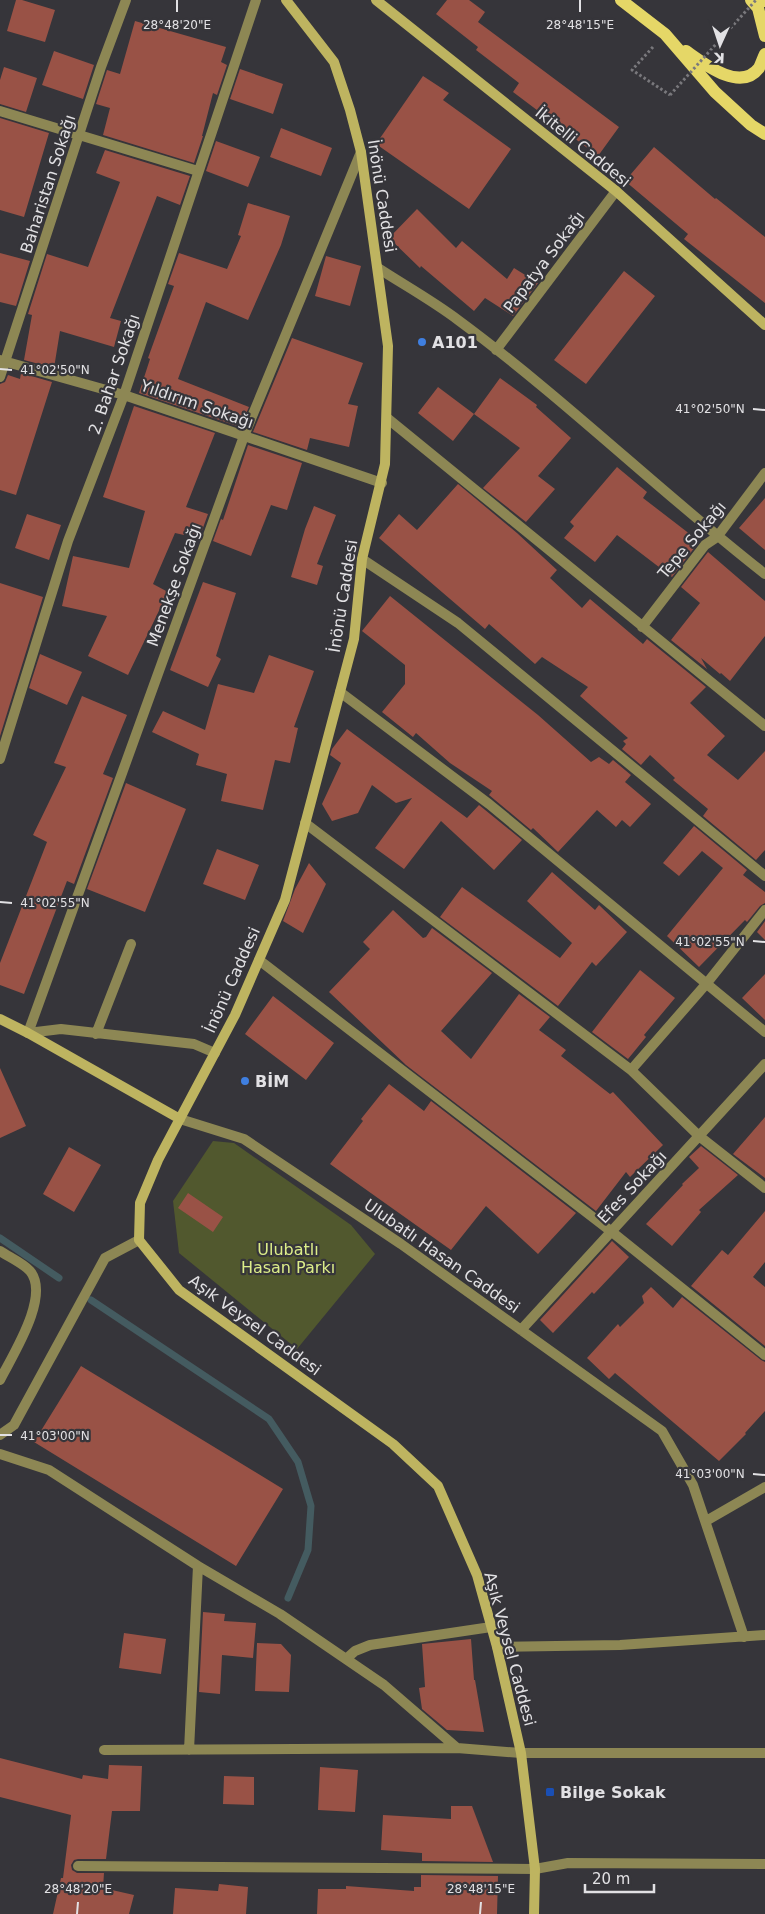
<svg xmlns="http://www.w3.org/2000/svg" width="765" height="1914" font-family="'DejaVu Sans',sans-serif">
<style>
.green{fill:#51582e}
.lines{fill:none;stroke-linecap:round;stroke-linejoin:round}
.stream{stroke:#445b60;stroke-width:7}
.building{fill:#995246}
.path{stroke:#79787c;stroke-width:3;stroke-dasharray:2.5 2.5;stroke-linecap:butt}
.lane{stroke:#8d8754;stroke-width:10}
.street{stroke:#8d8754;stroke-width:10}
.secondary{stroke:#beb460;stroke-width:10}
.primary{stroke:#e5d767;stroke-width:12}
.path-bridge{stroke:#79787c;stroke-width:3;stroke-dasharray:2.5 2.5;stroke-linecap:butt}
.ticks{fill:none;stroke:#e2e1e4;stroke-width:2}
.shop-dot{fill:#3f7fe0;stroke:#36353a;stroke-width:2}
.transit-dot{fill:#1a4fb4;stroke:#36353a;stroke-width:2}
.labels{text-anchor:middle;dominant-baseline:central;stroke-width:4.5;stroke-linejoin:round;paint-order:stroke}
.street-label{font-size:16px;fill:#e2e1e4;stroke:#36353a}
.poi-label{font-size:16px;font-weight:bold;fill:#e2e1e4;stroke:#36353a;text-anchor:start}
.park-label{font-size:16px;fill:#dced89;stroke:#36353a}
.ticks-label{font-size:12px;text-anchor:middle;fill:#e2e1e4;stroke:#36353a;stroke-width:4.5;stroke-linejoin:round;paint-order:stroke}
</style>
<rect width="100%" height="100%" fill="#36353a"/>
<path class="green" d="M213,1141L234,1143L351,1225L375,1254L297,1349L179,1253L173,1201Z"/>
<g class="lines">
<path class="stream" d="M0,1238L59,1278
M91,1300L269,1419L298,1462L311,1506L308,1550L288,1598"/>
</g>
<path class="building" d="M16,0H22L55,10L45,42L7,31Z
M447,0H469L485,12L478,22L619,127L598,156L513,92L519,83L476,50L478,47L436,14Z
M135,21L226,47L221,62L227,65L217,95L213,93L202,136H203L194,163L103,135L110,108L96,104L107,70L120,74Z
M54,51L94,65L83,99L42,85Z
M4,67L37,78L26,112L0,104V80Z
M240,69L283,84L273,114L230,99Z
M423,76L449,93L443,100L511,149L469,209L376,144Z
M0,118L49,133L24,217L0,210Z
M281,128L332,148L321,176L270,157Z
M216,141L260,157L248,187L206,171Z
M654,147L715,199L716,198L765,237V303L684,239L688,234L625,181Z
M105,150L190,176L180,205L157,196L110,318L121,321L114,347L60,331L54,368L24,360L32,315L28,314L47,254L88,267L120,182L96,173Z
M248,203L290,216L281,245L248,320L206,302L178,379L249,407L240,427L139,393L150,359L148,358L174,286L168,284L179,253L227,269L241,236L238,235Z
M417,209L456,248L462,241L507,279L514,268L538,283L513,316L485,298L474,311L421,266L420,268L389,238Z
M0,253L30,261L16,306L0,302Z
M326,256L361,266L350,306L315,296Z
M624,271L655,296L586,384L554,360Z
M292,338L363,363L348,404L358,406L349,447L310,438L307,450L253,432Z
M21,373L52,382L16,495L0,490V384L5,382L8,375L20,379Z
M500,378L537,405L536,407L571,438L538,476L555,489L526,522L483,488L520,448L474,414Z
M438,387L474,414L453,441L418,413Z
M134,406L215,433L186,507L208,514L200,536L185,531L184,535L175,533L153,584L168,592L128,675L88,656L107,616L62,606L73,556L129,568L145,511L103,497Z
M248,445L302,463L287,510L271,505L251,556L213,541L221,519L223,520Z
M617,467L647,492L643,498L695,538L693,540L698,543L672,577L617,535L595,562L564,538L574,526L570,522Z
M458,484L517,533L557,570L550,578L582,608L590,599L643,644L647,639L706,687L690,703L725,736L707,755L738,780L765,751V850L756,860L703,816L708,809L673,780L675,778L650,755L641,765L622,749L626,744L623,741L628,738L580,696L588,687L542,657L535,664L489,624L485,629L379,538L399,514L417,530Z
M765,498V550L739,528Z
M314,506L336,515L317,564L323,566L317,585L291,577L305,529Z
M27,514L61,525L49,560L15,548Z
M708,552L765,601V636L730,681L721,673L720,674L701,658L707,669L671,640L700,603L681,587Z
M203,582L236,593L216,656L221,659L208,687L170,670Z
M0,583L43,597L0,736Z
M390,596L538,715L591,762L599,757L609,764L613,760L631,775L625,782L651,804L630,827L622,820L616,827L597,810L558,852L533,828L531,830L489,795L492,791L450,763L416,733L413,737L382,712L405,684V665L362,631Z
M40,654L82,672L67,705L29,688Z
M269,655L314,671L294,727L298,728L290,763L275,760L263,810L221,801L227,774L196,765L199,754L152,732L163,711L205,730L218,684L254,693Z
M82,696L127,715L103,774L113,778L74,884L67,881L24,994L0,985V963L47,842L33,835L66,767L54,763Z
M347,729L467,818L479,805L522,840L494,870L441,821L404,869L375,848L412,798L396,803L372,785L358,813L332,821L322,804L341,763L330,755L332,749Z
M126,783L186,809L145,912L87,889Z
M694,826L747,870L743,875L765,892V903L760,906L747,922L745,920L699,967L667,936L723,868L702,851L679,876L663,863Z
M217,849L259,865L245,900L203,884Z
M309,863L326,884L303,933L283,921L295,889Z
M552,872L595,910L599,905L627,932L596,966L592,962L558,1006L440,917L462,887L560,958L572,943L527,901Z
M393,910L423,938L426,937L432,928L492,973L441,1031L471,1059L519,994L550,1017L539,1030L566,1050L561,1056L610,1094L613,1092L663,1145L630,1177L626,1172L596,1211L406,1065L329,992L370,949L363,942Z
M765,921V940L757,932Z
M640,970L675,998L644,1035L646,1037L628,1059L592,1032Z
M765,974V1020L742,998Z
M273,996L334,1043L306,1080L245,1034Z
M0,1068L26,1126L0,1138Z
M389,1084L424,1111L431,1101L576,1213L538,1254L486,1206L451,1250L330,1164L363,1121L361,1119Z
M765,1117V1178L733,1154Z
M701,1146L738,1175L699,1210L701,1212L672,1246L646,1224L683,1185L682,1184L699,1168L689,1157Z
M69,1147L101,1165L74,1212L43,1194Z
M188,1193L223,1217L213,1232L178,1208Z
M765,1211V1262L753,1277L765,1287V1346L691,1286L722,1250L728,1255Z
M612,1241L629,1257L594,1294L592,1292L553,1333L540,1320Z
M651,1287L673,1308L682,1297L761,1360L765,1362V1411L745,1433L746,1434L719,1461L615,1373L609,1379L587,1358L618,1324L620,1327L644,1303L642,1296Z
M81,1366L283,1489L236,1566L34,1442Z
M203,1612L225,1614L224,1621L256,1623L253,1658L222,1655L220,1694L199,1692Z
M124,1633L166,1639L161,1674L119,1668Z
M471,1639L474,1680H475L484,1732L447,1730L422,1709L419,1688L425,1687L422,1644Z
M257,1643L281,1644L291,1655L289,1692L255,1691Z
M0,1758L82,1779L83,1775L108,1779L109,1765L142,1766L140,1811H112L106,1859H78L74,1860L71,1865L72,1870L77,1873H104L103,1888L134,1895L129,1914H53L61,1878H63L71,1815L0,1797Z
M320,1767L358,1770L355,1812L318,1810Z
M224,1776L254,1777V1805L223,1804Z
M451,1806H472L493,1862L422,1861V1853L381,1850L383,1815L451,1819Z
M421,1875L498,1876L497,1914H317L318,1889H346V1886L414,1891V1887H421Z
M219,1884L248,1887L246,1914H173L175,1888L218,1891Z"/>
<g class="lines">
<path class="path" d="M653,47L632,70L670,95"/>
<path class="lane" d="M28,1033L61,1029L194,1044L215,1053
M96,1034L131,944
M0,1251C9,1257 23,1263 30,1271C51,1296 12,1356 0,1380"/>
<path class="street" d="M0,111L198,171
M378,268C404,285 433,301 458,320C565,399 660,492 765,574
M496,350L616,191
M0,360L124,395L382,483
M0,377L101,67L126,0
M387,418L765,726
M362,559L458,623L765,876
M642,627L705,545L717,537L765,473
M340,692L489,804L765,1032
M0,759L68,541L124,395L256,0
M305,823L631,1070L699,1136L765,1188
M259,960L612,1232L765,1355
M28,1033L244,436L361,152
M631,1070L707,983L765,910
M180,1119L244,1139L401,1244L662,1431L693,1485L744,1637
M521,1330L765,1064
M0,1435L14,1425L105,1258L139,1240
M0,1454L49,1470L198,1566L280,1614L384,1685L457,1748
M706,1521L765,1487
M497,1647L620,1645L765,1635
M346,1659L355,1651L370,1645L491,1627
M104,1750L457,1748L521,1753H765
M189,1750L198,1566
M78,1866L535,1869L568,1863L765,1864"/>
<path class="secondary" d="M286,0L334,62L350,110L361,152L388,346L385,464L362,559L354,639L285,900L235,1015L158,1160L140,1203L139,1240L179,1290L393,1444L438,1486L477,1575L497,1647L521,1753L535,1869L534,1914
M376,0L616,191L765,325
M0,1019L28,1033L180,1119"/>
<path class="primary" d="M621,0L665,34L715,92L751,125L765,134
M751,0L758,8L765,36
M763,0L765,1
M686,51C703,63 740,93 759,68C761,64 763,58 765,54"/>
<path class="path-bridge" d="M670,95L756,0"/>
</g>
<path class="ticks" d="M177,12V0M580,12V0M0,369L12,370M753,409L765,410M0,902L12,903M753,941L765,942M0,1435H12M753,1474L765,1475M77,1914L78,1902M480,1914L481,1902"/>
<g class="shop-dot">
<circle cx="422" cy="342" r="5"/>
<circle cx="245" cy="1081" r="5"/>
</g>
<rect class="transit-dot" x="545" y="1787" width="10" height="10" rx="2.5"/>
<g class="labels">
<g class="street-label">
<text transform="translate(583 147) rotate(39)">İkitelli Caddesi</text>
<text transform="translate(48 184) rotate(-72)">Baharistan Sokağı</text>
<text transform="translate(382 196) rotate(81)">İnönü Caddesi</text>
<text transform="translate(544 262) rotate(-53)">Papatya Sokağı</text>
<text transform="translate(114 374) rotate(-71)">2. Bahar Sokağı</text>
<text transform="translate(197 404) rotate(19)">Yıldırım Sokağı</text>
<text transform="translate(692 540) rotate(-50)">Tepe Sokağı</text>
<text transform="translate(174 585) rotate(-70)">Menekşe Sokağı</text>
<text transform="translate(343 596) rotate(-81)">İnönü Caddesi</text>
<text transform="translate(232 980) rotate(-66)">İnönü Caddesi</text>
<text transform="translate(632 1187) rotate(-47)">Efes Sokağı</text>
<text transform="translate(442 1256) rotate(35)">Ulubatlı Hasan Caddesi</text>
<text transform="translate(255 1325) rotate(36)">Aşık Veysel Caddesi</text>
<text transform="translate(510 1649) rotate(75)">Aşık Veysel Caddesi</text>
</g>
<g class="poi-label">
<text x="432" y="342">A101</text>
<text x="255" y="1081">BİM</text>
<text x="560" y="1792">Bilge Sokak</text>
</g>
<g class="park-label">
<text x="288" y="1249">Ulubatlı<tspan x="288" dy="18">Hasan Parkı</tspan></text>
</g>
</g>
<g class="ticks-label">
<text x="177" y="29">28°48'20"E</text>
<text x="580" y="29">28°48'15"E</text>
<text x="55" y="374">41°02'50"N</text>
<text x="710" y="413">41°02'50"N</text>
<text x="55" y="907">41°02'55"N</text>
<text x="710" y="946">41°02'55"N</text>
<text x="55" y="1440">41°03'00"N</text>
<text x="710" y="1478">41°03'00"N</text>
<text x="78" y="1893">28°48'20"E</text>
<text x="481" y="1893">28°48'15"E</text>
</g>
<g transform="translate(720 45) rotate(183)" stroke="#36353a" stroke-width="4" paint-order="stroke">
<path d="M0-4L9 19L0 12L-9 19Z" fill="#e2e1e4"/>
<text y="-8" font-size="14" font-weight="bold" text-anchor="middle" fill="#e2e1e4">K</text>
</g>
<path d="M585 1884v8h69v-8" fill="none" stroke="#e2e1e4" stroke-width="2.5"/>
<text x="592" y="1884" font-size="15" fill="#e2e1e4" stroke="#36353a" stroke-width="4" paint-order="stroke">20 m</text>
</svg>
